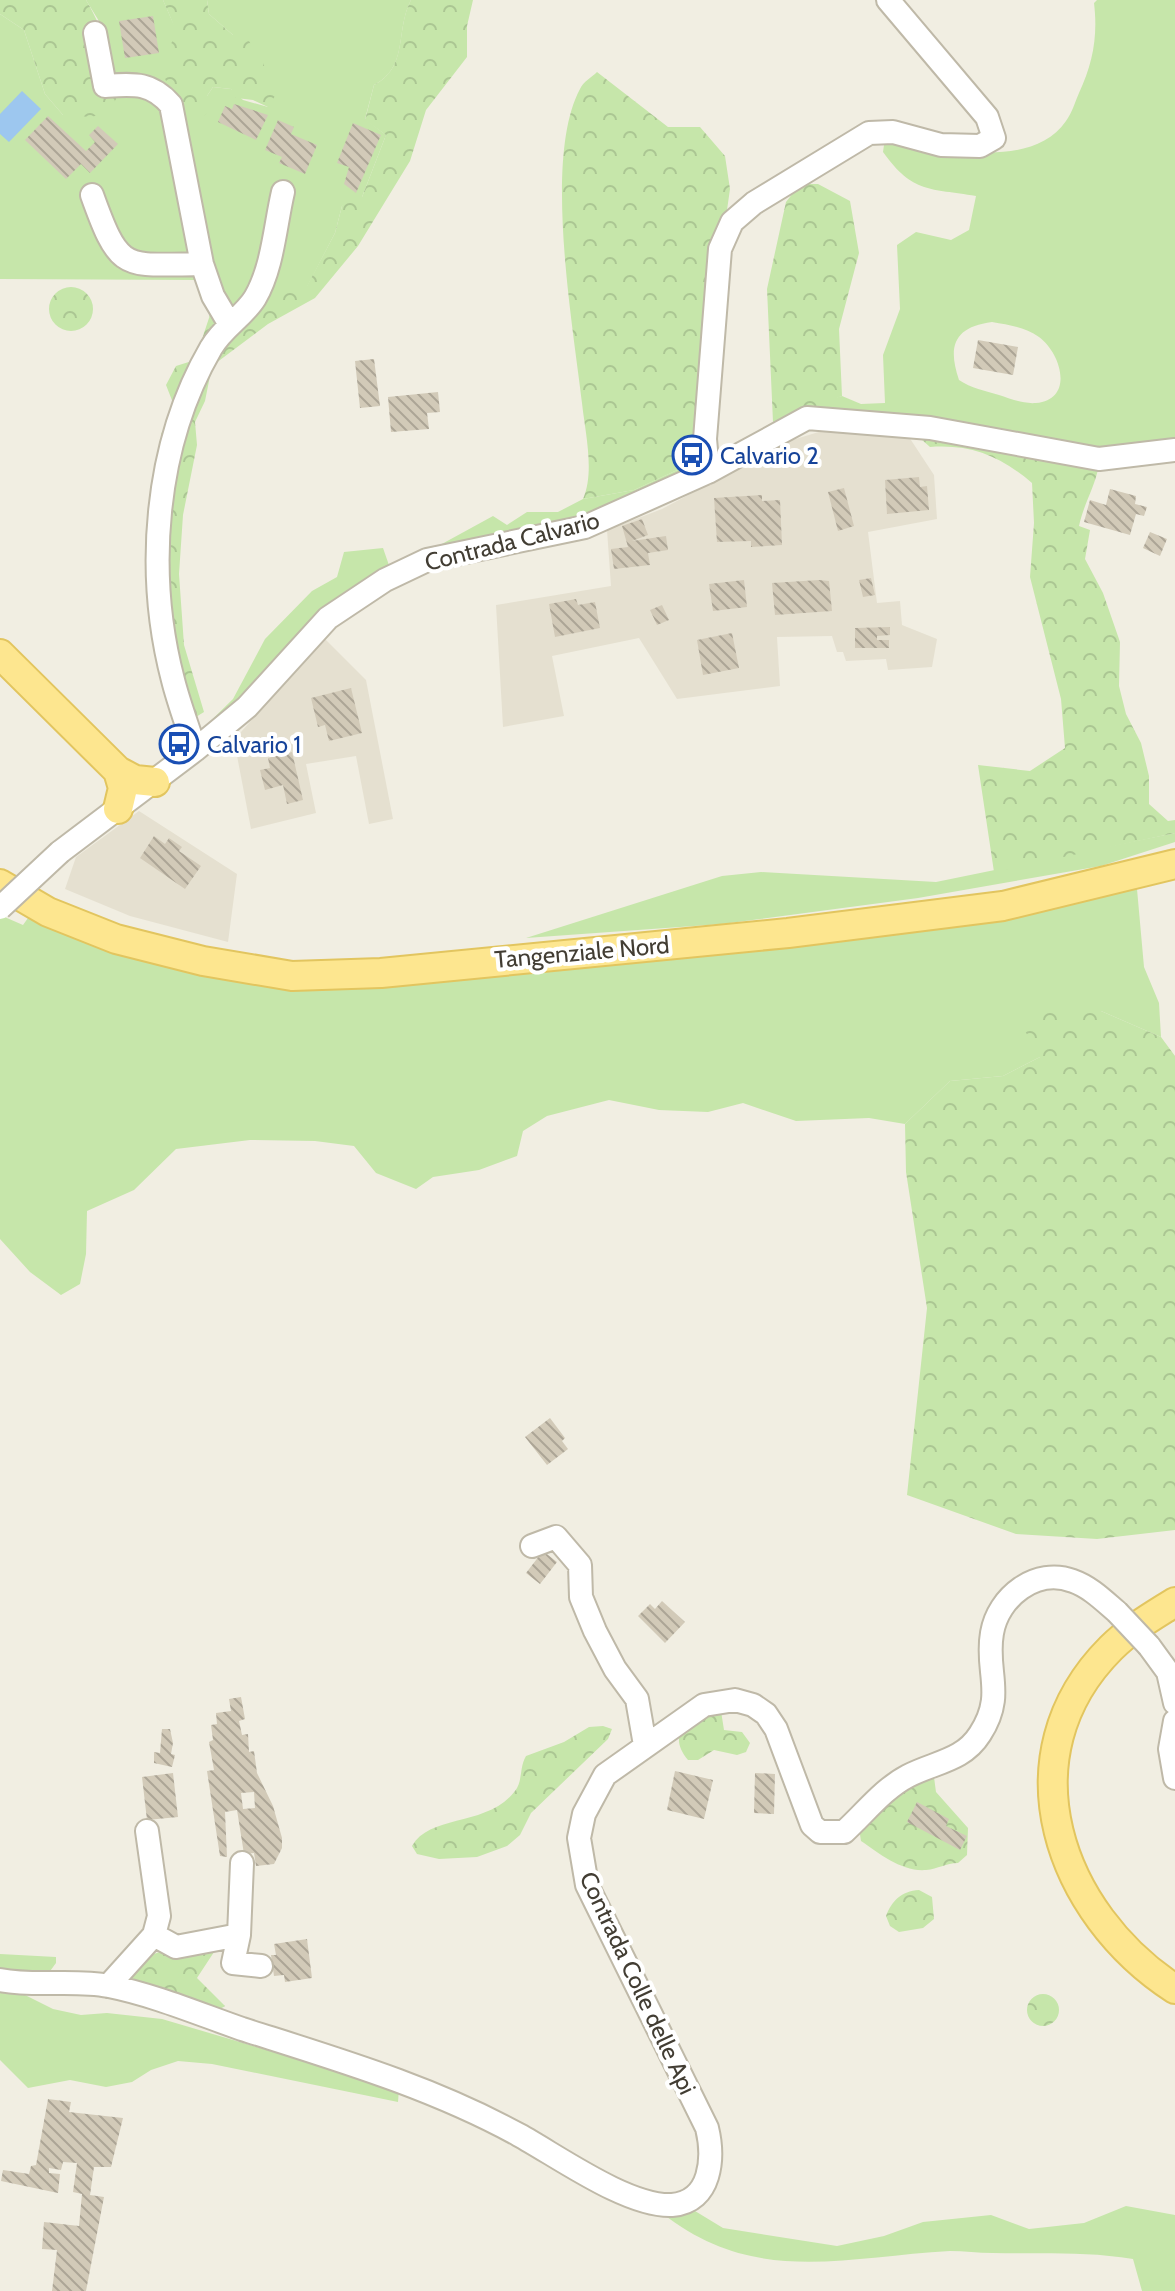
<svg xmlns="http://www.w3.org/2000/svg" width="1175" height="2291" font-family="Cabin,sans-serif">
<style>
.residential{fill:#e5e0d0}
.green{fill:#c6e6aa;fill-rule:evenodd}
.forest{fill:url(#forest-crowns)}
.water{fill:#9dc7ef}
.building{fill:url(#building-back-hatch);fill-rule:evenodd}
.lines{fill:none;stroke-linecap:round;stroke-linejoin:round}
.minor-casing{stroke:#bfb9a8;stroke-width:26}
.major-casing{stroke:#e2c55f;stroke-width:32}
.minor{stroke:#fff;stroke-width:22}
.major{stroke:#fde68f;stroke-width:28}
.minor-bridge-casing{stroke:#bfb9a8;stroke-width:26;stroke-linecap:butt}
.minor-bridge{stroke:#fff;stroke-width:22}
.labels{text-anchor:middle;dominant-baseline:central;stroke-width:8;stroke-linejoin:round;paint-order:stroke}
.transit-label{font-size:24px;fill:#164399;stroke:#fff;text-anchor:start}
.street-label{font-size:24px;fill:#423d33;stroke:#fff}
</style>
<defs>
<pattern id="forest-crowns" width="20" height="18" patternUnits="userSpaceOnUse" patternTransform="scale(2)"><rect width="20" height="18" fill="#c6e6aa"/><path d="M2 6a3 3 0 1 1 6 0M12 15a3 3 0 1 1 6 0" fill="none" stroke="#abc693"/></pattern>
<pattern id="building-back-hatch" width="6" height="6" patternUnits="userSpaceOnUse" patternTransform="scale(2)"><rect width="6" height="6" fill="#d2cab8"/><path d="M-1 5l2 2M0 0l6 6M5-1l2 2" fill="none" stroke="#aca596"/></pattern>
</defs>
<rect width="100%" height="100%" fill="#f1eee2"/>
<path class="residential" d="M822,431L909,437L934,475L937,519L868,532L877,603L900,601L902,625L937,639L932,667L888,670L886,659L846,661L843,652H837L832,636L777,637L780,686L677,699L639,638L552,656L564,716L503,727L496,605L611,586L607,530L662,509L789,441Z
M324,638L366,680L393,819L369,824L356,756L306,764L316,813L251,829L234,740Z
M139,811L237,874L228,942L130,916L65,889L76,857Z"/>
<path class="green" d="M86,0H163C177,32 191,64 207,96L213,87L231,89L243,100L268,107L233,35L209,14L207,0H411C395,31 409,67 374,85L365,119L386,135L362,197L342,206L335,233L307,287L268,294L209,318L211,306L197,280L0,279V14L24,30L45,94L63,115H77L109,60L102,26Z
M1097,0H1175V438L1103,447L989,429L834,413L554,528L440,545L493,516L507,525L527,512H558L583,499L634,490L714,453L724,452L773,422L812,404L842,396L861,404L885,403L883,355L900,309L897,245L916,232L951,240L969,230L976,196C930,188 913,194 883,152L885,138C936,147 1030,173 1066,121C1072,113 1075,102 1079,93C1093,63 1098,36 1094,3ZM992,322C1009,325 1025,327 1039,337C1061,353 1075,399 1036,403C1023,404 1011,399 999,395C985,391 971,388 959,380C947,345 955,327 992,322Z
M383,548L391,571L248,698L185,746L233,699L265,639L312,591L337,577L344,552Z
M1175,833V842L1101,866L918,898L722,924L526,938L722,876L761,872L936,882Z
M1137,889L1144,967L1159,1003L1161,1037L1101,1011L1040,1057L1003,1076L950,1081L905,1124L869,1118L796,1121L743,1103L708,1112L659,1110L609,1100L547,1116L523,1131L517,1156L479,1170L433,1177L416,1189L376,1173L354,1146L315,1141L250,1140L176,1149L134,1190L87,1211L86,1254L80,1284L61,1295L30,1272L0,1239V915L23,925L33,911L266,986L1002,917Z
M0,1954L56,1957V1963L42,1982L11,1988L53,2009L81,2015L107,2013L162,2019L399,2089L398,2102L212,2064L178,2061L151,2070L132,2082L106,2087L70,2080L28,2088L0,2060Z
M1126,2206L1175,2215V2291H1142L1133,2259C1085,2251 1041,2254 993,2253C978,2253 964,2251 950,2251C843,2257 754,2286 662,2213L695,2211L723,2228L837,2246L884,2236L923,2222L991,2215L1029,2229L1084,2223Z"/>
<path class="forest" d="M0,0H86C98,19 123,76 117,97C115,102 109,108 106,113L91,117L63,115L45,94L24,30L0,14Z
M163,0H207L209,14L233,35L244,34L262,60L275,96L268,107L253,100L236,98L231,89L213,87L207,96L208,112L199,120C178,114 166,82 159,63C181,30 177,34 163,0Z
M411,0H473L467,26V57L426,110L410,161L358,246L315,298L268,324L212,366L205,401L195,422L197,445L183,515L179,574L184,645L204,712L175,730L149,598L147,548L179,451L161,434L175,408L166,385L176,366L195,360L209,318L241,300L268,294L288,280L307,286L335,233L342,206L348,197H362L386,135L365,120L374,85C409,67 395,30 411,0Z
M597,72L668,127H700L725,156L730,189L727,210L730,251L714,453L634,490L583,499C595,472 585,432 582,403C573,324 543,158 580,89C583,82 592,77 597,72Z
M800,184H818L850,201L859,253L839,329L842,396L773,422L767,289L786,202Z
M49 309a22 22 0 1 1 44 0a22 22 0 1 1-44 0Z
M921,439L1099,465C1095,487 1084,503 1079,526L1090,530L1085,559L1103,593L1120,642L1119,686L1126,714L1141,743L1149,776V804L1168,821L1175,820V833L994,872L978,765L1030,771L1065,748L1061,699L1030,577L1034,523L1032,483C1000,456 971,444 930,447Z
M1053,1000L1101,1011L1161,1037L1175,1056V1530L1097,1539L1016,1534L907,1495L927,1308L906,1172L905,1124L950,1081L1003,1076L1040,1057L1021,1024Z
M721,1711L724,1730L742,1732L750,1743L746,1752L737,1755L714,1750L698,1760H688C663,1729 695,1718 721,1711Z
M603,1726L612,1729L608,1739L531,1813L520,1835L507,1846L477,1857L439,1859L417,1854L412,1846C430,1814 488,1827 515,1791C523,1781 519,1768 526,1756L564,1742L589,1727Z
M934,1777L936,1792L968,1828L967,1855L958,1863C946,1863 938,1869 926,1870C902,1872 880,1854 861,1841L859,1828C880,1804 904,1787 934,1777Z
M919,1890L932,1897L934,1919L923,1928L899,1932L890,1926L886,1916C892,1901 901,1891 919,1890Z
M211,1946L214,1952L197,1978L225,2006L214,2013L130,1982C141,1946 179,1947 211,1946Z
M1027 2010a16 16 0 1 1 32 0a16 16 0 1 1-32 0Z"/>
<path class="water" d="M22,91L41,109L9,142L0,134V114Z"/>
<path class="building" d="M153,16L159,53L125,58L119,21Z
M234,104L268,115L256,140L218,122L225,106L232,109Z
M48,116L86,151L95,142L89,135L98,126L118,144L90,173L81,164L66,179L25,140Z
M278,120L294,127L291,134L317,145L305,174L279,163L282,157L265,150Z
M353,123L381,135L356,193L344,184L349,167L337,163Z
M978,340L1018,347L1013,375L973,368Z
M374,359L380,406L360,408L355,361Z
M438,392L440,412L427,413L429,429L391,432L388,397Z
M919,477L920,487L927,486L929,510L887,514L885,480Z
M844,488L854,526L838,531L828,492Z
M1110,489L1136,496L1135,504L1147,507L1144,516L1136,514L1130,535L1084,522L1090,500L1106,505Z
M762,495V501L780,500L782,545L751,547V541L717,542L714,498Z
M642,519L648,535L632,541L666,536L668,550L648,553L650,565L614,569L611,549L628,547L622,526Z
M1150,532L1167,539L1160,556L1143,548Z
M871,578L875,595L863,597L859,580Z
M744,580L747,607L713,611L709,584Z
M819,580L829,581L832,611L775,615L772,583Z
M576,599L578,605L595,602L600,628L555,637L549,604Z
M662,605L669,620L657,625L650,610Z
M890,627V635L877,636V640H889V648H855V628Z
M732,633L739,668L703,675L697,640Z
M351,688L362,733L329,741L325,725L318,727L311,698Z
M292,752L303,800L287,804L283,785L265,790L260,770L270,768L268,758Z
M154,836L165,844L169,838L182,847L179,851L201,866L185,889L140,858Z
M550,1418L565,1438L562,1441L568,1449L547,1465L525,1437Z
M543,1551L557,1562L540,1584L526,1573Z
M662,1601L685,1622L665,1643L638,1616L650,1604L655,1609Z
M241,1697L245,1719L239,1721L242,1735L248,1734L249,1752L254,1751L257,1773L273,1806L282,1838V1848L274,1864L256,1866L254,1853L244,1854L237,1810L225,1812L227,1857L220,1856L207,1771L214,1770L209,1742L213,1740L211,1725L217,1724L216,1713L231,1711L229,1699ZM254,1792L255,1808L243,1809L241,1793Z
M162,1729H170L173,1743L171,1754L175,1755L172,1767L154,1763V1752L160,1753Z
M675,1771L713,1780L704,1819L667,1810Z
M173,1773L178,1817L147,1820L142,1777Z
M755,1773L775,1774L774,1814L754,1813Z
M917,1802L949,1819L946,1826L967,1836L960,1850L907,1822Z
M307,1939L312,1978L285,1982L284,1975L274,1976L271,1955H276L274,1944Z
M48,2099L71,2102L69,2112L123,2118L111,2167H94L90,2195L104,2197L86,2291H52L57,2250L42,2249L44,2222L79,2226L82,2194L73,2192L77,2163L63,2162L61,2170L49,2168V2173L60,2174L58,2193L1,2181L3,2170L29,2174L31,2166L36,2165Z"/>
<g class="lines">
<defs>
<path id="minor" d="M92,195C120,273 123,265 202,264L171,105C151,82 134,84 105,86L95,33
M202,264L213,296L229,323
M708,472L705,439L720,249L732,222L754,203L869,133L893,132L941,145L980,146L994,138L987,117L888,0
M195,750C188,727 179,704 173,680C145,573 154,446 211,348C222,328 244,316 255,298C273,267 275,226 283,192
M60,852L195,750L247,707L328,618L385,580L427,560L585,527L708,472L807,418L930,428L1099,459L1175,450
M532,1546L556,1537L580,1565L581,1597L595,1631L615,1669L637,1699L645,1745
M1149,1646L1168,1672L1175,1703
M1175,1721L1170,1749L1175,1778
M154,1935L176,1947L239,1935L242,1863
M239,1935L233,1963L261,1966
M0,1980C36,1987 74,1979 109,1986C154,1995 199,2014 242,2029C336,2059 432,2087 519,2135C559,2157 628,2207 672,2205C712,2202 714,2157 707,2128L587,1885L579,1838L584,1814L605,1775L704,1705L735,1700L753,1705L766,1714L776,1729L812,1825L820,1832H844C865,1813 883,1789 908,1776C935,1762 963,1761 980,1734C1006,1694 985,1672 992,1633C998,1597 1036,1567 1073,1581C1090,1587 1103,1600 1117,1612
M108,1986L154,1935L159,1916L147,1831"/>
<path id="major" d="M0,654L118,771L135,780L155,782
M118,809L123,788L118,771
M0,884L48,912L116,939L203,961L292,976L381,973L788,933L1003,906L1175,864
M1175,1602C1153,1616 1130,1629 1111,1648C1002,1757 1059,1914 1175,1989"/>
</defs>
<use href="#minor" class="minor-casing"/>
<use href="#major" class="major-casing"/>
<use href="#minor" class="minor"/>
<use href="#major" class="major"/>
<defs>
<path id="minor-bridge" d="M0,908L60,852
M1117,1612L1149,1646"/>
</defs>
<use href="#minor-bridge" class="minor-bridge-casing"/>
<use href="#minor-bridge" class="minor-bridge"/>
</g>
<defs>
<symbol id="bus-ring" viewBox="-11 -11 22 22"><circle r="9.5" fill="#fff" stroke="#1a4fb4" stroke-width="1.5"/><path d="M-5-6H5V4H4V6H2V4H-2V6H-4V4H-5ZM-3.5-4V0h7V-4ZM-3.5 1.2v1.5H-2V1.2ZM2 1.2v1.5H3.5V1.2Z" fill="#1a4fb4"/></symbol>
</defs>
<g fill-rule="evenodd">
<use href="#bus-ring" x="670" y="433" width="44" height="44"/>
<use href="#bus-ring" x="157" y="722" width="44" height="44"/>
</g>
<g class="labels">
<g class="transit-label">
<text x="720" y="455">Calvario 2</text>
<text x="207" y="744">Calvario 1</text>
</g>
<g class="street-label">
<text transform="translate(512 541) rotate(-14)">Contrada Calvario</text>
<text transform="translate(582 952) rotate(-5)">Tangenziale Nord</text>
<text transform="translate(638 1983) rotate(65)">Contrada Colle delle Api</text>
</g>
</g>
</svg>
